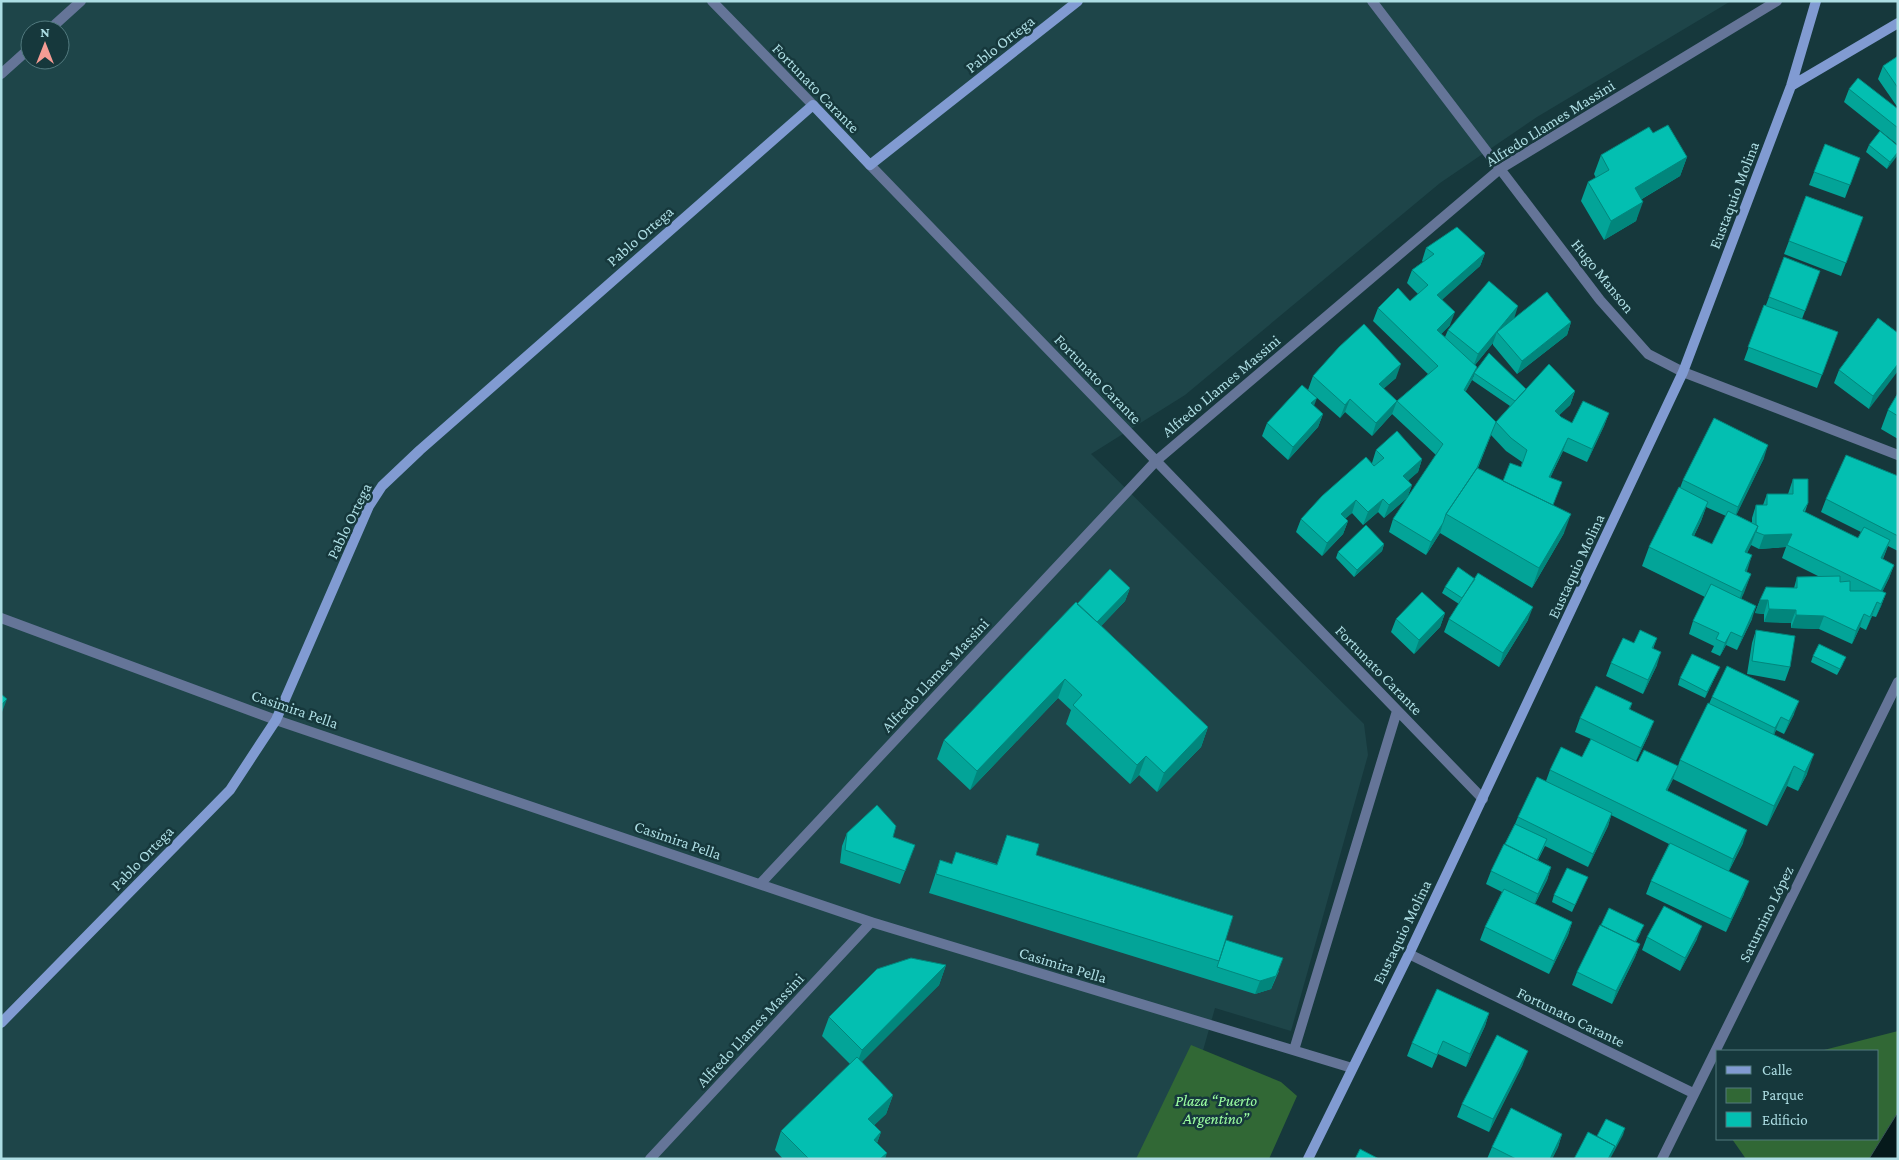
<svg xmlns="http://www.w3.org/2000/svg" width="1899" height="1160" font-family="'Crimson Pro',serif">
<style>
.built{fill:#1e4549;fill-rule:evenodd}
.green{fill:#316835}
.water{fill:#06191b;stroke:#385457}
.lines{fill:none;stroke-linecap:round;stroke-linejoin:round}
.street{stroke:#657598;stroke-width:10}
.secondary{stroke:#819bd2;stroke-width:10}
.wall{fill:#03a498;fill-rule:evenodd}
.shaded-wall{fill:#02867c}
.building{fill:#03bfb1;stroke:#02867c}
.labels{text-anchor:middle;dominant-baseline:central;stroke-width:5;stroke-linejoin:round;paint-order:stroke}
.street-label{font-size:16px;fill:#addde3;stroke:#16383c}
.park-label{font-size:16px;font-style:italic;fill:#9cffa1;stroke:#16383c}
</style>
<rect width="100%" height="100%" fill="#16383c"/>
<path class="built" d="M1,1H1731L1537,117L1440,183L1185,395L1091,454L1364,724L1368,755L1291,1031L1215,1008L1193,1086L1157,1159H1ZM30,30H60V60H30Z"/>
<path class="green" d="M1898,1031V1159H1746L1732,1139H1878V1051H1820Z
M1191,1045L1281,1082L1297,1096L1269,1159H1136Z"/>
<path class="water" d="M1898,1112V1159H1869Z"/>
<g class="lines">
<path class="street" d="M712,1L813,105
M1372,1L1600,300L1648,354L1683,372L1898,455
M49,30L81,1
M1,74L30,48
M870,165L1483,799
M1,618L276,720L871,922L1352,1068
M760,884L1156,461L1500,169L1777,1
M1409,954L1693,1093
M1294,1050L1397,711
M650,1159L871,922
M1662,1159L1898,682"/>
<path class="secondary" d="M1791,86L1898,23
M1,1023L230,790L276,720L369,506L382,486L420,450L813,105L870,165L1078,1
M1308,1159L1409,954L1683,372L1791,86L1816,1"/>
</g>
<path class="wall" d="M1898,56V108L1878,79L1883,66Z
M1849,89L1898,109V145L1844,102Z
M1653,133L1687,157L1680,176L1642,199L1636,221L1604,240L1581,201L1588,182L1596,178L1594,174L1601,155Z
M1825,144L1860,158L1845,198L1809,185Z
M1869,145L1898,146L1887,169L1866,152Z
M1806,196L1863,217L1841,276L1784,254Z
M1426,248L1485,253L1480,266L1442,299L1450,325L1441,334L1445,337L1448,330L1514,319L1571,322L1567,335L1517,374L1493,345V343L1475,365L1477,367L1472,380L1465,392L1496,422L1510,406L1472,380L1474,373L1526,389L1575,391L1570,405L1559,415L1561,417L1572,423L1609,413L1604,426L1587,462L1563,451L1550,478L1553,506L1564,533L1532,588L1440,533L1426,555L1389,532L1393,519L1436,455L1392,414L1372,436L1345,412L1340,418L1308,390L1313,376L1396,378L1383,389L1397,401L1428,374L1373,321L1378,308L1410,301L1418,294L1407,283L1412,270L1423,262L1422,261ZM1491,435L1506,451L1522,462L1521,467L1503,481L1478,468Z
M1784,257L1820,271L1802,319L1838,332L1817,388L1744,360L1764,305H1766Z
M1898,333L1869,409L1834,383L1839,370Z
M1898,393V439L1881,429L1888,410Z
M1314,406L1323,414L1318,427L1288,460L1262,436L1267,423Z
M1376,450L1422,459L1418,472L1408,480L1412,485L1407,498L1384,518L1378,512L1363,525L1352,513L1345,518L1348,521L1343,534L1322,556L1296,532L1301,519L1372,463Z
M1764,458L1736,515L1752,523V518L1756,505H1763L1767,494H1788L1793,479L1808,503L1805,512L1858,538L1861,532L1821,512L1826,499L1898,476V551L1888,546L1883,559L1894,565L1889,578L1882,592L1886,593L1881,606L1876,617L1872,616L1866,630L1860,627L1852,644L1819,629L1791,628V623L1764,622V614L1755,613L1760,600L1794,588L1797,577H1820L1782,558L1786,547L1759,549L1751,545L1747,553V572L1751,574L1741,599L1752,619L1737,650L1726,645L1720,656L1711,652L1714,646L1689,634L1693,621L1705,597L1642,566L1649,547L1680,488L1683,480ZM1706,507L1726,516L1712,544L1694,536L1701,521Z
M1384,544L1382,551L1354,577L1336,558L1338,552Z
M1445,587L1528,620L1499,667L1444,632L1449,619L1459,604L1442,593Z
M1130,588L1125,601L1101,626L1208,727L1201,747L1157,792L1139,775L1130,784L1066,724L1071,710L1058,698L970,790L937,759L944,740L1077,604Z
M1445,613L1440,627L1414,654L1391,632L1396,619Z
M1756,630L1790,667L1785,681L1747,674L1752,643Z
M1657,638L1653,649L1657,665L1643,694L1606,676L1611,663L1634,643Z
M1813,656L1843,664L1837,675L1811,662Z
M1717,673L1705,698L1678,685L1680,678Z
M1712,697L1794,714L1784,734L1776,730L1774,735L1807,774L1798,791L1787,786L1767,826L1673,779L1667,791L1743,843L1729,871L1744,894L1726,932L1646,894L1651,881L1669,844L1611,815L1608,826L1588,867L1545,846L1538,860L1551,867L1547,880L1535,904L1572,922L1568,935L1549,974L1480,940L1485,927L1502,892L1486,884L1491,871L1515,824L1518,817L1546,781L1550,770L1582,757L1591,739L1575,732L1580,718L1632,703L1630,709L1649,734L1636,761L1678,766L1680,760L1709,704Z
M847,833L893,837L915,845L900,884L840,863L842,846Z
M1007,835L1036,855L1226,940L1279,971L1271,989L1255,994L929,893L940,860L952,864L956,852L997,864Z
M1588,877L1572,912L1552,902L1554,895Z
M1641,932L1636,942L1640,944L1635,957L1612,1004L1572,985L1577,972Z
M1647,937L1697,939L1680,971L1642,950Z
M946,965L939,985L861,1062L893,1095L886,1114L874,1125L881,1132L877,1143L885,1159H783L775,1150L781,1131L850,1064L822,1036L829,1017Z
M1489,1013L1485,1026L1466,1067L1438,1054L1432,1068L1407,1056L1412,1043Z
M1523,1064L1489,1132L1457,1117L1462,1104Z
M1562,1134L1558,1147L1552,1159H1487L1492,1147Z"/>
<path class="shaded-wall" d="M1898,152V155L1887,169L1890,162Z
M1687,157L1680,176L1628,207L1635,188Z
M1643,202L1636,221L1604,240L1611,221Z
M1485,253L1480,266L1433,308L1437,295Z
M1518,306L1514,319L1497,332L1493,343L1473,367L1478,354Z
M1455,312L1450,325L1432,343L1437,330Z
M1571,322L1567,335L1517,374L1522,361Z
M1401,364L1396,378L1374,397L1379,384Z
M1898,364V371L1869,409L1873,396Z
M1477,367L1472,380L1459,404L1464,390Z
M1575,391L1570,405L1550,424L1555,411Z
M1317,398L1312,411L1311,403Z
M1350,399L1345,412L1340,418L1345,405Z
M1397,401L1392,414L1372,436L1376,423Z
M1609,413L1604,426L1587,462L1592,449Z
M1323,414L1318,427L1288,460L1293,447Z
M1568,438L1563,451L1544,490L1549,477Z
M1768,445L1764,458L1734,520L1738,507Z
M1422,459L1418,472L1399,489L1403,476Z
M1412,485L1407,498L1384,518L1389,505Z
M1383,499L1378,512L1363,525L1368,512Z
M1356,500L1352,513L1336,527L1341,514Z
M1708,502L1701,521L1685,554L1692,535Z
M1571,514L1564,533L1532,588L1539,568Z
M1348,521L1343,534L1322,556L1327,543Z
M1443,523L1440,533L1426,555L1431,542Z
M1758,526L1751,545L1738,571L1745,552Z
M1792,534L1786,547L1759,549L1764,535Z
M1890,540L1885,553L1877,571L1881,558Z
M1384,544L1382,551L1354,577L1357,570Z
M1752,555L1746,575L1745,571Z
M1894,565L1889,578L1877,603L1872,616L1866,630L1881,591Z
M1751,574L1744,593L1735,611L1742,592Z
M1130,588L1125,601L1088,640L1093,626Z
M1886,593L1881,606L1876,617L1881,604Z
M1760,600H1768L1764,614L1755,613Z
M1756,606L1752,619L1737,650L1742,637Z
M1533,607L1528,620L1499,667L1503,653Z
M1769,609L1796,610L1791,623L1764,622Z
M1445,613L1440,627L1414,654L1419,640Z
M1864,614L1860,627L1852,644L1856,631Z
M1796,615L1824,616L1819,629L1791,628Z
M1731,632L1726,645L1720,656L1725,643Z
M1661,652L1657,665L1643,694L1648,680Z
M1720,667L1717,673L1705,698L1707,692Z
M1065,679L1058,698L970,790L977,771Z
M7,699L2,712L1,713V705Z
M1799,701L1794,714L1784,734L1789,721Z
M1781,717L1776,730L1771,741L1775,728Z
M1654,721L1649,734L1636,761L1641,748Z
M1208,727L1201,747L1157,792L1164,773Z
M1814,754L1807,774L1798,791L1805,772Z
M1146,756L1139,775L1130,784L1137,765Z
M1678,766L1673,779L1661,803L1666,790Z
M1794,766L1787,786L1767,826L1774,806Z
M1612,813L1608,826L1588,867L1593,854Z
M1747,830L1743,843L1728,872L1733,859Z
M1551,867L1547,880L1533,907L1538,894Z
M1749,881L1744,894L1726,932L1731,919Z
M1572,922L1568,935L1549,974L1554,961Z
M1702,926L1697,939L1680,971L1685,958Z
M1640,944L1635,957L1612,1004L1616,991Z
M1283,958L1271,989L1255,994L1260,981Z
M946,965L939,985L855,1069L862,1050Z
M1489,1013L1485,1026L1466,1067L1470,1054Z
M1528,1051L1523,1064L1489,1132L1493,1119Z
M893,1095L886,1114L861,1138L868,1119Z
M1625,1128L1623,1135L1610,1159H1608Z
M881,1132L874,1151V1140Z
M1562,1134L1558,1147L1552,1159H1550Z
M887,1153L885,1159H880Z"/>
<path class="building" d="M1898,56V88L1883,66Z
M1858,78L1898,109V128L1849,89Z
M1668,125L1687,157L1635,188L1643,202L1611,221L1588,182L1609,170L1601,155L1649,127L1653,133Z
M1880,131L1898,146V152L1890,162L1869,145Z
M1825,144L1860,158L1850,185L1814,172Z
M1806,196L1863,217L1846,263L1789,241Z
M1457,227L1485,253L1437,295L1455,312L1437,330L1477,367L1464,390L1496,422L1477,468L1446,514L1443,523L1431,542L1393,519L1443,444L1397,401L1376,423L1350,399L1345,405L1313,376L1339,347L1364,324L1401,364L1379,384L1397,401L1438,366L1378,308L1398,288L1410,301L1428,285L1412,270L1434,254L1426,248Z
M1784,257L1820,271L1805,311L1769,297Z
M1489,281L1518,306L1478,354L1448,330Z
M1547,292L1571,322L1522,361L1497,332Z
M1764,305L1838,332L1822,375L1748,347Z
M1878,318L1898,333V364L1873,396L1839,370Z
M1489,353L1526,389L1515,401L1474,373Z
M1549,364L1575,391L1555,411L1561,417L1572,423L1583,401L1609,413L1592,449L1568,438L1549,477L1562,482L1553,505L1503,481L1510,463L1521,467L1527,450L1511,438L1496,422Z
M1302,385L1317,398L1311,403L1323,414L1293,447L1267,423Z
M1898,393V416L1888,410Z
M1714,418L1768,445L1738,507L1683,480Z
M1397,431L1422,459L1403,476L1412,485L1389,505L1383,499L1368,512L1356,500L1341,514L1348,521L1327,543L1301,519L1322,496L1366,457L1374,466L1384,458L1376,450Z
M1846,455L1898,476V536L1826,499Z
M1477,468L1571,514L1539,568L1446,514Z
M1793,479H1808V503L1803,511L1858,538L1864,527L1890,540L1881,558L1894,565L1881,591L1787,545L1792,534L1764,535L1756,532L1758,526L1756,525V505H1767V494H1793Z
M1679,487L1708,502L1692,535L1712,544L1728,511L1758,526L1745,552L1752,555L1745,571L1751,574L1742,592L1649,547Z
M1366,525L1384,544L1357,570L1338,552Z
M1458,567L1475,579L1462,598L1445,587Z
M1110,569L1130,588L1097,622L1077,604Z
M1478,573L1533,607L1503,653L1449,619Z
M1840,576V582L1850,581V591H1881L1886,593L1881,604L1877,602L1870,617L1864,614L1856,631L1824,616L1796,615V610L1769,609L1768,600H1760L1766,587L1797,588V577Z
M1711,584L1756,606L1742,637L1731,632L1725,643L1716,639L1719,633L1693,621Z
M1422,592L1445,613L1419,640L1396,619Z
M1076,602L1208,727L1164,773L1146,756L1137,765L1073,705L1082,695L1065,679L977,771L944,740Z
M1640,630L1657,638L1652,648L1661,652L1648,680L1611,663L1623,638L1634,643Z
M1756,630L1795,636L1790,667L1752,661Z
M1819,644L1846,657L1840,669L1813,656Z
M1692,654L1720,667L1707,692L1680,678Z
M1727,666L1799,701L1789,721L1781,717L1775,728L1712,697Z
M1596,686L1632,703L1629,709L1654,721L1641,748L1580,718Z
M1,694L7,699L1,705Z
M1708,703L1814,754L1805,772L1794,766L1774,806L1680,760Z
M1591,739L1638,762L1644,750L1678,766L1666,790L1747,830L1733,859L1550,770L1561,747L1582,757Z
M1537,777L1612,813L1593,854L1518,817Z
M877,805L896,826L893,837L915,845L905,871L845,850L847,833Z
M1515,824L1547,839L1537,860L1505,844Z
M1007,835L1039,844L1036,855L1233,916L1219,961L936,874L940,860L952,864L956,852L997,865Z
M1670,843L1749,881L1731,919L1651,881Z
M1504,844L1551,867L1538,894L1491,871Z
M1567,868L1588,877L1575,905L1554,895Z
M1504,889L1572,922L1554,961L1485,927Z
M1664,906L1702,926L1685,958L1647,937Z
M1609,908L1644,925L1635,942L1601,925Z
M1600,925L1640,944L1616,991L1577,972Z
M1226,940L1283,958L1276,976L1260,981L1217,967Z
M911,958L946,965L862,1050L829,1017L877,969Z
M1437,989L1489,1013L1470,1054L1443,1041L1437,1055L1412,1043Z
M1497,1035L1528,1051L1493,1119L1462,1104Z
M857,1057L893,1095L868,1119L881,1132L874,1140L887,1153L880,1159H809L781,1131Z
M1511,1108L1562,1134L1550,1159H1516L1492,1147Z
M1606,1119L1625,1128L1613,1152L1615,1146L1597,1136Z
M1588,1132L1615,1146L1608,1159H1574Z
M1360,1149L1379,1159H1355Z"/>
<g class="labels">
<g class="street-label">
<text transform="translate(1000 44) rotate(-38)">Pablo Ortega</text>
<text transform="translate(816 88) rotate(46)">Fortunato Carante</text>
<text transform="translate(1550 123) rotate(-32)">Alfredo Llames Massini</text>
<text transform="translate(1734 195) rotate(-69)">Eustaquio Molina</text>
<text transform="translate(640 236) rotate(-41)">Pablo Ortega</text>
<text transform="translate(1603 276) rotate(51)">Hugo Manson</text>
<text transform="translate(1098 379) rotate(46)">Fortunato Carante</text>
<text transform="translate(1221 386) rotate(-40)">Alfredo Llames Massini</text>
<text transform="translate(349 521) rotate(-64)">Pablo Ortega</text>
<text transform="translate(1576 566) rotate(-65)">Eustaquio Molina</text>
<text transform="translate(1379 670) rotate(46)">Fortunato Carante</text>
<text transform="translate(935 675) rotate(-47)">Alfredo Llames Massini</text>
<text transform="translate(295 709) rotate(19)">Casimira Pella</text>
<text transform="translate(678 840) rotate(19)">Casimira Pella</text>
<text transform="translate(142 858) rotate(-46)">Pablo Ortega</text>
<text transform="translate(1766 914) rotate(-64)">Saturnino López</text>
<text transform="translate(1402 932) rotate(-64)">Eustaquio Molina</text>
<text transform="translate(1063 965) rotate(17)">Casimira Pella</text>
<text transform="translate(1571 1017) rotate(26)">Fortunato Carante</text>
<text transform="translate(750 1030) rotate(-47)">Alfredo Llames Massini</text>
</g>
<g class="park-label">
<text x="1216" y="1100">Plaza “Puerto<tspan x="1216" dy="18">Argentino”</tspan></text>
</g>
</g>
<rect width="1899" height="1160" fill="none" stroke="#addde3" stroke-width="5"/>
<rect x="1716" y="1050" width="162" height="90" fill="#16383c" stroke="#527a7f"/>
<rect x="1726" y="1066" width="25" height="8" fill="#819bd2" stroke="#527a7f"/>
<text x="1762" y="1075" font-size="15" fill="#addde3">Calle</text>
<rect x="1726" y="1088" width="25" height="15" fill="#316835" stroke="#527a7f"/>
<text x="1762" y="1100" font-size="15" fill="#addde3">Parque</text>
<rect x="1726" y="1112" width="25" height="15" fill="#03bfb1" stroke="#527a7f"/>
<text x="1762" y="1125" font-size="15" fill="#addde3">Edificio</text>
<g transform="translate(45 45)"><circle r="24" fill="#16383c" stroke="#527a7f"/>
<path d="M0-4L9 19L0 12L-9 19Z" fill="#f59c94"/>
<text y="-8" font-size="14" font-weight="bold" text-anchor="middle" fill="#addde3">N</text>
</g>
</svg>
